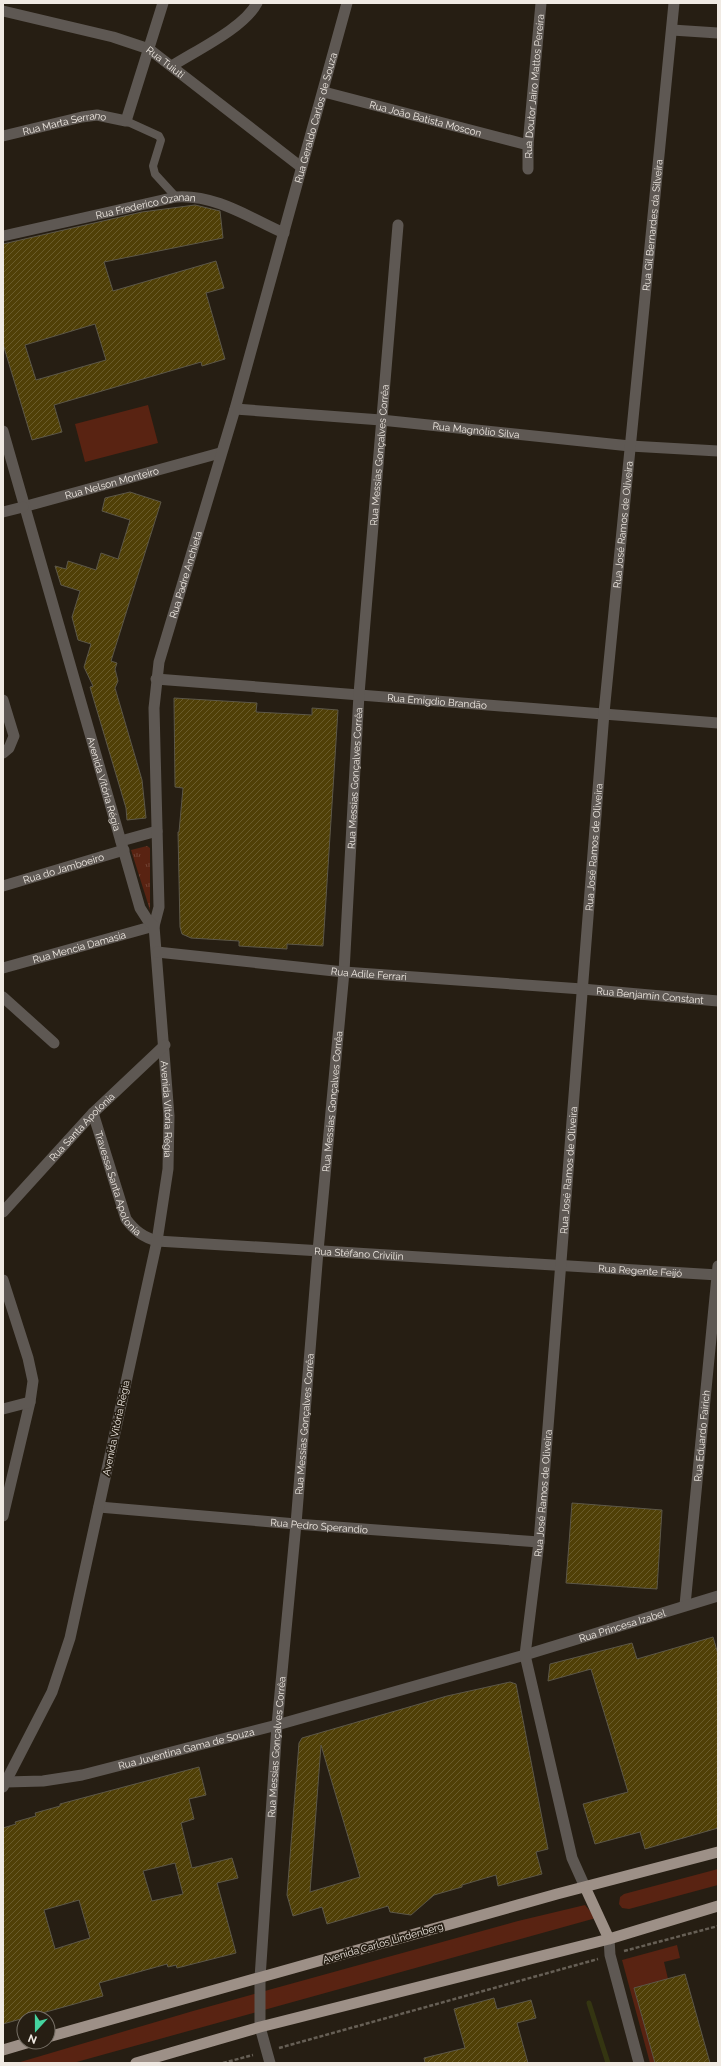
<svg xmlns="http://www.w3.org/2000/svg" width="721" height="2066" font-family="Raleway,sans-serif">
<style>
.grass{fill:url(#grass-tufts)}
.garden{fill:#592312}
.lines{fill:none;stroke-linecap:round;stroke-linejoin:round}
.stream{stroke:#343511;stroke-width:5}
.building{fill:url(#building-hatch);stroke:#5c5748;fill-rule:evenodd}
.path{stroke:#665f55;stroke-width:2.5;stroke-dasharray:4 2;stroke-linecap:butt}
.service{stroke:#5e5853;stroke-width:8}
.minor{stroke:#5e5853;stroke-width:11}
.tertiary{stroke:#5e5853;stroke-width:11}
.primary{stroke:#9d9087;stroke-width:11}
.labels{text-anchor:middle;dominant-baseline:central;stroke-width:3.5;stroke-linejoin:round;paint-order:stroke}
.street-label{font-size:10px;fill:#f0eae3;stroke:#261e13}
</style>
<defs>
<pattern id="grass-tufts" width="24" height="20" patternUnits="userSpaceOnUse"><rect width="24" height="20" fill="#592312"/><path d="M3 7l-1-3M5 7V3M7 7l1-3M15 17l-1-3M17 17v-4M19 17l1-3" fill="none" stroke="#714334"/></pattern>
<pattern id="building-hatch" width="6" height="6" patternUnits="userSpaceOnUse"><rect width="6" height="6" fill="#504007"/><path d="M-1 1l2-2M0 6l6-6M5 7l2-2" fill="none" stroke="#6a5c2b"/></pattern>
</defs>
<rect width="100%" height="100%" fill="#261e13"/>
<path class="grass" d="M147,846L150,848V910L131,850Z"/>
<path class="garden" d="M148,405L158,443L85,462L75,424Z
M718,1869V1885L629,1909L622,1908L619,1904L620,1897L624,1894Z
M585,1905L596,1918L73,2063H17L193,2011L518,1921Z
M677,1945L680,1958L664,1962L668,1979L634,1988L655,2063H650L622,1960Z"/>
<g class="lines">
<path class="stream" d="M589,2003L608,2063"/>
</g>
<path class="building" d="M195,205L220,211L223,238L104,262L113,291L216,261L224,288L206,293L225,359L202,366L201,362L54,405L62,432L32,440L3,344V244L142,212ZM95,324L106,360L36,380L25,345Z
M130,492L161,502L111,661L117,663L115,669L118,681L115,688L142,780L146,818L127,820L126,808L90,687L93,686L84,667L91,644L78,640L72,617L80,591L61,585L55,566L66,569L68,561L96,570L101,553L118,559L130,520L102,511L105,498Z
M174,698L257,703L256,712L312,715V708L338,710L323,946L287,944V949L239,946V941L191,938L182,934L180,927L178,832H179L183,788L175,787Z
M572,1503L662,1510L657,1589L566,1583Z
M713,1637L718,1654V1828L645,1849L640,1832L595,1844L583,1804L628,1792L591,1669L548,1681L550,1664L632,1643L637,1659Z
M510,1682L516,1684L548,1849L536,1852L542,1874L498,1886L496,1875L462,1885V1887L434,1895L411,1915L390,1912L388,1906L327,1924L322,1907L293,1916L287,1895L299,1743L302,1738L447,1696ZM321,1745L360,1877L310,1892Z
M199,1767L206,1795L189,1799L194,1819L181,1823L192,1868L232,1858L238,1878L217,1883L236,1953L177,1968L176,1965L168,1967L167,1964L99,1983L103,1996L3,2024V1828L16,1824L15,1822L36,1816L35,1813L60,1806V1804ZM175,1863L183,1894L152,1901L143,1871ZM79,1900L90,1938L55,1949L44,1910Z
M685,1974L710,2063H655L634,1988Z
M494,1998L497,2009L531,2000L536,2018L517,2023L528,2063H425L424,2058L465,2048L454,2009Z"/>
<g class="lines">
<path class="path" d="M624,1951L718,1926
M279,2048L598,1959
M223,2063L253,2055"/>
<path class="service" d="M126,121L159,136L161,140L153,166L155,174L176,197"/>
<g class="minor">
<path id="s1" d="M3,11L113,37L149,49L301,167"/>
<path d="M672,30L718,33"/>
<path d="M172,66C197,50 244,28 257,3"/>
<path id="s2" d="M324,92L528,145"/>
<path id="s3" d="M3,136L82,117L97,115L126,121L163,3"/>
<path id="s4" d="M528,169V145L541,3"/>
<path id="s5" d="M3,236L176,197C215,194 250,218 284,233"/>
<path id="s6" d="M235,409L381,420L630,446L718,451"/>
<path id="s7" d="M23,507L220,453"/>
<path id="s8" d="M156,679L718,723"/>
<path d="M3,700L14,736L9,748L3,753"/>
<path d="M121,841L157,831"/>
<path id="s9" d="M3,886L124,850"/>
<path id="s10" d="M3,968L154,926L159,907L154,708L159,662L235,409L347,3"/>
<path d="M3,997L54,1043"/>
<path id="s11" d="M93,1113L126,1219C135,1231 143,1237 157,1241L718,1275"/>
<path d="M3,1280L28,1358L33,1381L30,1402L3,1516"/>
<path d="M3,1409L30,1402"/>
<path id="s12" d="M99,1507L296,1524L539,1542"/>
<path id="s13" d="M685,1605L718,1266"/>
<path id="s14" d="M6,1782L43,1781L82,1775L277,1725L525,1655L718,1596"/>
<path d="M609,1939L610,1955L639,2063"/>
<path id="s15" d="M270,2063L260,2027V1978L277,1725L296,1524L318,1251L344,972L359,694L398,225"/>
</g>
<g class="tertiary">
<path id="s16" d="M3,431L140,908L147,919L154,926L169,1116L168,1169L157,1241L70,1638L52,1692L3,1787"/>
<path d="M3,512L23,507"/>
<path id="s17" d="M157,952L344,972L582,989L718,1001"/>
<path id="s18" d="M3,1212L93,1113L165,1045"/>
<path id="s19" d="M585,1887L572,1858L525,1655L539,1542L604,713L674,3"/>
</g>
<path class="primary" d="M585,1887L609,1939
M48,2037L557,1894L718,1852
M3,2050L30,2042
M136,2063L260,2027L609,1939L718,1906"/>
</g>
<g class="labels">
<g class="street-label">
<text stroke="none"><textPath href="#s1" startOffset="172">Rua Tuiuti</textPath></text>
<text stroke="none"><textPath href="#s4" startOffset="83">Rua Doutor Jairo Mattos Pereira</textPath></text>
<text stroke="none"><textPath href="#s10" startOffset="988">Rua Geraldo Carlos de Souza</textPath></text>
<text stroke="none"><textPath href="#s2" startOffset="105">Rua João Batista Moscon</textPath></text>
<text stroke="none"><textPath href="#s3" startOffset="63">Rua Marta Serrano</textPath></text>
<text stroke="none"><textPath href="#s5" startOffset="146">Rua Frederico Ozanan</textPath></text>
<text stroke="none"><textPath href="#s19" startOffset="1676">Rua Gil Bernardes da Silveira</textPath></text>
<text stroke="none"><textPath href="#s6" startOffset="242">Rua Magnólio Silva</textPath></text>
<text stroke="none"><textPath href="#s15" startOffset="1614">Rua Messias Gonçalves Corrêa</textPath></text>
<text stroke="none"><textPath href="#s7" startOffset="92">Rua Nelson Monteiro</textPath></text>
<text stroke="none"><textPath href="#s19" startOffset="1375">Rua José Ramos de Oliveira</textPath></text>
<text stroke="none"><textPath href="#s10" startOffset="513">Rua Padre Anchieta</textPath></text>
<text stroke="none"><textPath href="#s8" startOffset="282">Rua Emigdio Brandão</textPath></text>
<text stroke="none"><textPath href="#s15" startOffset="1290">Rua Messias Gonçalves Corrêa</textPath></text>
<text stroke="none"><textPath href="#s16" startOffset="367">Avenida Vitória Régia</textPath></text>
<text stroke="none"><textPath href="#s19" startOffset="1051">Rua José Ramos de Oliveira</textPath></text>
<text stroke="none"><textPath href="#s9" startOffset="63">Rua do Jamboeiro</textPath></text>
<text stroke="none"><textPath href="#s10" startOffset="79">Rua Mencia Damasia</textPath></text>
<text stroke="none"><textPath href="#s17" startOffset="213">Rua Adile Ferrari</textPath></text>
<text stroke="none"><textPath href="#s17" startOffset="495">Rua Benjamin Constant</textPath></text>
<text stroke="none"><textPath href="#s15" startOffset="966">Rua Messias Gonçalves Corrêa</textPath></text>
<text stroke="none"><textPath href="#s16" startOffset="703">Avenida Vitória Régia</textPath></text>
<text stroke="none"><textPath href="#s18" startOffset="116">Rua Santa Apolonia</textPath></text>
<text stroke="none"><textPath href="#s19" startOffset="727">Rua José Ramos de Oliveira</textPath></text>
<text stroke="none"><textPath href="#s11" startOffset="75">Travessa Santa Apolonia</textPath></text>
<text stroke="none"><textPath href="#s11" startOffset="352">Rua Stéfano Crivilin</textPath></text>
<text stroke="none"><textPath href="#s11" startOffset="634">Rua Regente Feijó</textPath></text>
<text stroke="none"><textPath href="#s15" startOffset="642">Rua Messias Gonçalves Corrêa</textPath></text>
<text transform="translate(116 1428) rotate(-78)">Avenida Vitória Régia</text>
<text stroke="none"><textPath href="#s13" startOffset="170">Rua Eduardo Fairich</textPath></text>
<text stroke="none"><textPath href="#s19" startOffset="403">Rua José Ramos de Oliveira</textPath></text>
<text stroke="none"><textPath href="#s12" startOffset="221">Rua Pedro Sperandio</textPath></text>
<text stroke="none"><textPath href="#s14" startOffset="637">Rua Princesa Izabel</textPath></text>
<text stroke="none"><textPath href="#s15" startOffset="318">Rua Messias Gonçalves Corrêa</textPath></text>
<text stroke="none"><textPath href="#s14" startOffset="184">Rua Juventina Gama de Souza</textPath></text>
<text transform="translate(383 1943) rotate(-16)">Avenida Carlos Lindenberg</text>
</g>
</g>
<rect width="721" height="2066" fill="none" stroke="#f0eae3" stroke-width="8"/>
<g transform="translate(36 2030) rotate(201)"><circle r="19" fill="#261e13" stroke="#777066"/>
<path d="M0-3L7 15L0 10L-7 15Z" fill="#45d49f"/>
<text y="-6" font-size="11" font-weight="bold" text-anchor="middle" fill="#f0eae3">N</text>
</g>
</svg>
